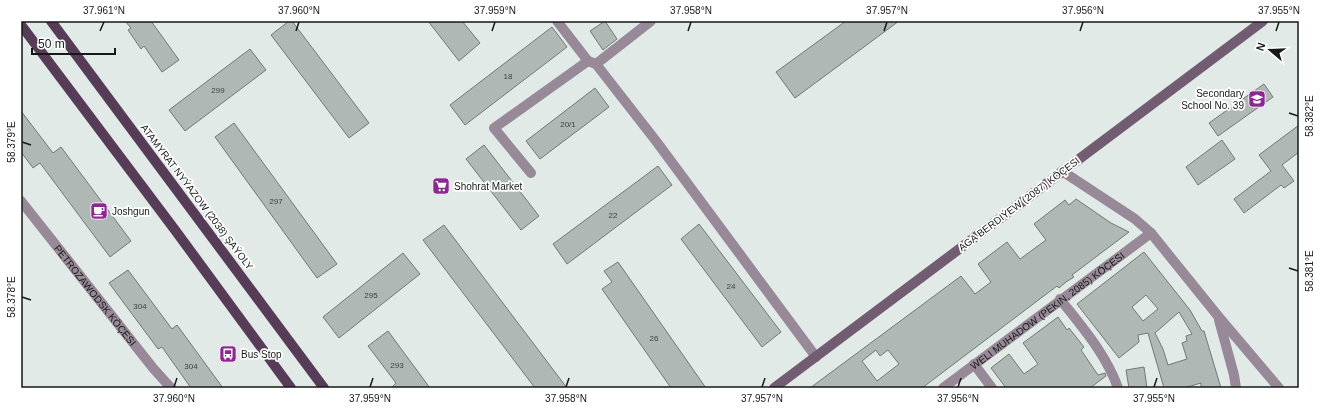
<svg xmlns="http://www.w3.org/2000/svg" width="1320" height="409" font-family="Arial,sans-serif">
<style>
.building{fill:#afb8b5;stroke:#717976;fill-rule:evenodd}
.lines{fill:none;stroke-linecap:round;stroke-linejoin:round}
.street{stroke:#988998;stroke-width:10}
.secondary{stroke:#725c72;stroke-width:10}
.primary{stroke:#573c57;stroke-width:10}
.ticks{fill:none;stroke:#161918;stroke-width:1.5}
.labels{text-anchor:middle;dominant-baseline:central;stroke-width:3.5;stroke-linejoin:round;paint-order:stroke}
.number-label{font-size:8px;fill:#3c413f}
.poi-label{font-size:10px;fill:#161918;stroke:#fff;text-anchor:start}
.street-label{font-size:10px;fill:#161918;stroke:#fff}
.neatline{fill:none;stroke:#161918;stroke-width:1.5}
.ticks-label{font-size:10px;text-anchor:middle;fill:#161918}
</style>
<rect width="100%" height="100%" fill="#e1eae7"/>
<path class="building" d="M125,21H151L179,60L162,72L144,46L141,49L128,30L131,28Z
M289,21H292L369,123L349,138L271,35Z
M428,21H462L480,43L459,61Z
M605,21L617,39L603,50L590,31Z
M846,21H899L795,98L776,72Z
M552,27L567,47L465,125L450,105Z
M250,49L266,70L185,131L169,110Z
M1264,84L1273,97L1218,136L1209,123Z
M595,88L609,107L540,159L526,141Z
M21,111L53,153L61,147L131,241L110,257L40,163L33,168L21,152Z
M234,123L337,264L317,278L215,137Z
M1299,125V152L1282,165L1294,181L1284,188L1281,185L1244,213L1234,199L1271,171L1259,155Z
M1222,140L1235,159L1198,185L1186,167Z
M484,145L539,216L521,230L466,159Z
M658,166L672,185L567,264L553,244Z
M1076,199L1111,223L1129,232L1072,275L1074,277L1066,282L1059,288L1057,286L922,388H810L961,276L975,294L991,282L978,264L1007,242L1020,259L1046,240L1034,224L1065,200L1069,205ZM876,350L880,356L888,350L899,364L877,381L862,361Z
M699,224L781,332L762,347L681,239Z
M444,225L567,388H535L423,240Z
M1144,252L1190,310L1202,331H1204L1221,388H1201V383L1184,388H1164L1148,333L1138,335L1139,342L1119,358L1077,304ZM1146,295L1158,309L1143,321L1132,307ZM1179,312L1192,334L1186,336L1187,341L1182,343L1187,359L1168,365L1163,349L1155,333Z
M403,253L420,274L339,338L323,317Z
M618,262L706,388H671L602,289L612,282L604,271Z
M128,270L172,329L177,325L223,388H191L162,347L158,349L109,283Z
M1058,317L1067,330L1069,328L1084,347L1081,350L1098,375L1105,373L1106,376L1090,388H1006L991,368L1009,354L1024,374L1038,364L1023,343Z
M388,331L430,388H391L396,383L368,346Z
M1144,367L1147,388H1129L1126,370Z"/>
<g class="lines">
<g class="street">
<path d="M557,21L588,61L596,64L656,141L816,357"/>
<path d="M596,64L651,21"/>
<path d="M1062,171L1135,219L1151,233L1218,316L1279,388"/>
<path d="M531,173L494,128L588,61"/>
<path id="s1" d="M21,201L153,368L171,388"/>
<path d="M1060,299C1082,327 1106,354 1118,388"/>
<path d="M1219,320L1234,375L1236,388"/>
<path d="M974,364L992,388"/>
<path id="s2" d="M943,388L1151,233"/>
</g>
<path class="secondary" d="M774,388L1263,21"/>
<path class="primary" d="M51,21L324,388
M21,25L175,230L291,388"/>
</g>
<path class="ticks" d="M100,31L104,22M296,31L299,22M492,31L495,22M688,31L691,22M884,31L887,22M1080,31L1083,22M1276,31L1279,22M1289,113L1298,116M22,142L31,145M1289,268L1298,271M22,297L31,300M174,387L177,378M370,387L373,378M566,387L569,378M762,387L765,378M958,387L961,378M1154,387L1157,378"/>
<defs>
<symbol id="school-square" viewBox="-11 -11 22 22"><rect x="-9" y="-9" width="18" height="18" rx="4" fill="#8c2991" stroke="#fff"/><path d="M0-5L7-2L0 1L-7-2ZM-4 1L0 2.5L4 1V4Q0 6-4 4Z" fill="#fff"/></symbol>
<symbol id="supermarket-square" viewBox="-11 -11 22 22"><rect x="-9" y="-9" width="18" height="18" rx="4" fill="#8c2991" stroke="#fff"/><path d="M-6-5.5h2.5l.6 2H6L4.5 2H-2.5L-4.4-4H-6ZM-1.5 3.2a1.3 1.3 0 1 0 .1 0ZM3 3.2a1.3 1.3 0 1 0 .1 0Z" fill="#fff"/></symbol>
<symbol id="cafe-square" viewBox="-11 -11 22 22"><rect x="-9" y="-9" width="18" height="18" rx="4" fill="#8c2991" stroke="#fff"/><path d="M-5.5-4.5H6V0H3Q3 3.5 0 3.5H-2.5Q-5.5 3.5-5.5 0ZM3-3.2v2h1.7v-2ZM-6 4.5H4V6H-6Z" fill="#fff"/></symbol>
<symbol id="bus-square" viewBox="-11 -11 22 22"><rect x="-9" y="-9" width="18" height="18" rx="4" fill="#8c2991" stroke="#fff"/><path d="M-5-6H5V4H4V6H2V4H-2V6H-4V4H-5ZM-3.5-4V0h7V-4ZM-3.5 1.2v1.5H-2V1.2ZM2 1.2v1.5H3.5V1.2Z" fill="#fff"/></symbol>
</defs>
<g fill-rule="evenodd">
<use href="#school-square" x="1247" y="89" width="20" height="20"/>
<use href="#supermarket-square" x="431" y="176" width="20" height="20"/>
<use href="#cafe-square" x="89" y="201" width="20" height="20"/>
<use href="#bus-square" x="218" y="344" width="20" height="20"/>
</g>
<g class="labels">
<g class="number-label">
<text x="508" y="76">18</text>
<text x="218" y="90">299</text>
<text x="568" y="124">20/1</text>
<text x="276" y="201">297</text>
<text x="613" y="215">22</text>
<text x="731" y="286">24</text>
<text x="371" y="295">295</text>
<text x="140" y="306">304</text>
<text x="654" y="338">26</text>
<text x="397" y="365">293</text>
<text x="191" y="366">304</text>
</g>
<g class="poi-label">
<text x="1244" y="93" text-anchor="end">Secondary<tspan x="1244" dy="12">School No. 39</tspan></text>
<text x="454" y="186">Shohrat Market</text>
<text x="112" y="211">Joshgun</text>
<text x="241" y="354">Bus Stop</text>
</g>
<g class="street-label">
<text transform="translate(197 197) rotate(53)">ATAMYRAT NYÝAZOW (2038) ŞAÝOLY</text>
<text transform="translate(1019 204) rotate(-37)">AGA BERDIÝEW (2087) KÖÇESI</text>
<text stroke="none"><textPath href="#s1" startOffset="120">PETROZAWODSK KÖÇESI</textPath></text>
<text stroke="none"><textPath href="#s2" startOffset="130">WELI MUHADOW (PEKIN, 2085) KÖÇESI</textPath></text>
</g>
</g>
<rect width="1320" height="409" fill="none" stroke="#ffffff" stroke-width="44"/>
<g transform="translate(1270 50) rotate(289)" stroke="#ffffff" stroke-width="3" paint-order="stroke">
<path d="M0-3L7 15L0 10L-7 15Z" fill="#161918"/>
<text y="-6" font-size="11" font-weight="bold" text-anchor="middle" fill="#161918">N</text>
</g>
<path d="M32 48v6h83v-6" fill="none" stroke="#161918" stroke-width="2"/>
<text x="38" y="48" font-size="12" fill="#161918" stroke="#ffffff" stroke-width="3" paint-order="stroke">50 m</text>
<rect x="22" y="22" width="1276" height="365" class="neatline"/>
<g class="ticks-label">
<text x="104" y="14">37.961°N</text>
<text x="299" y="14">37.960°N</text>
<text x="495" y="14">37.959°N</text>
<text x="691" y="14">37.958°N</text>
<text x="887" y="14">37.957°N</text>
<text x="1083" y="14">37.956°N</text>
<text x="1279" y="14">37.955°N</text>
<text transform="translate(1309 116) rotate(-90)" y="4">58.382°E</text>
<text transform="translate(11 142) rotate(-90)" y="4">58.379°E</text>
<text transform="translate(1309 271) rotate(-90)" y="4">58.381°E</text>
<text transform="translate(11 297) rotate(-90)" y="4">58.378°E</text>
<text x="174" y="402">37.960°N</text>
<text x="370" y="402">37.959°N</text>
<text x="566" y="402">37.958°N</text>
<text x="762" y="402">37.957°N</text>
<text x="958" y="402">37.956°N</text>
<text x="1154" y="402">37.955°N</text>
</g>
</svg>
